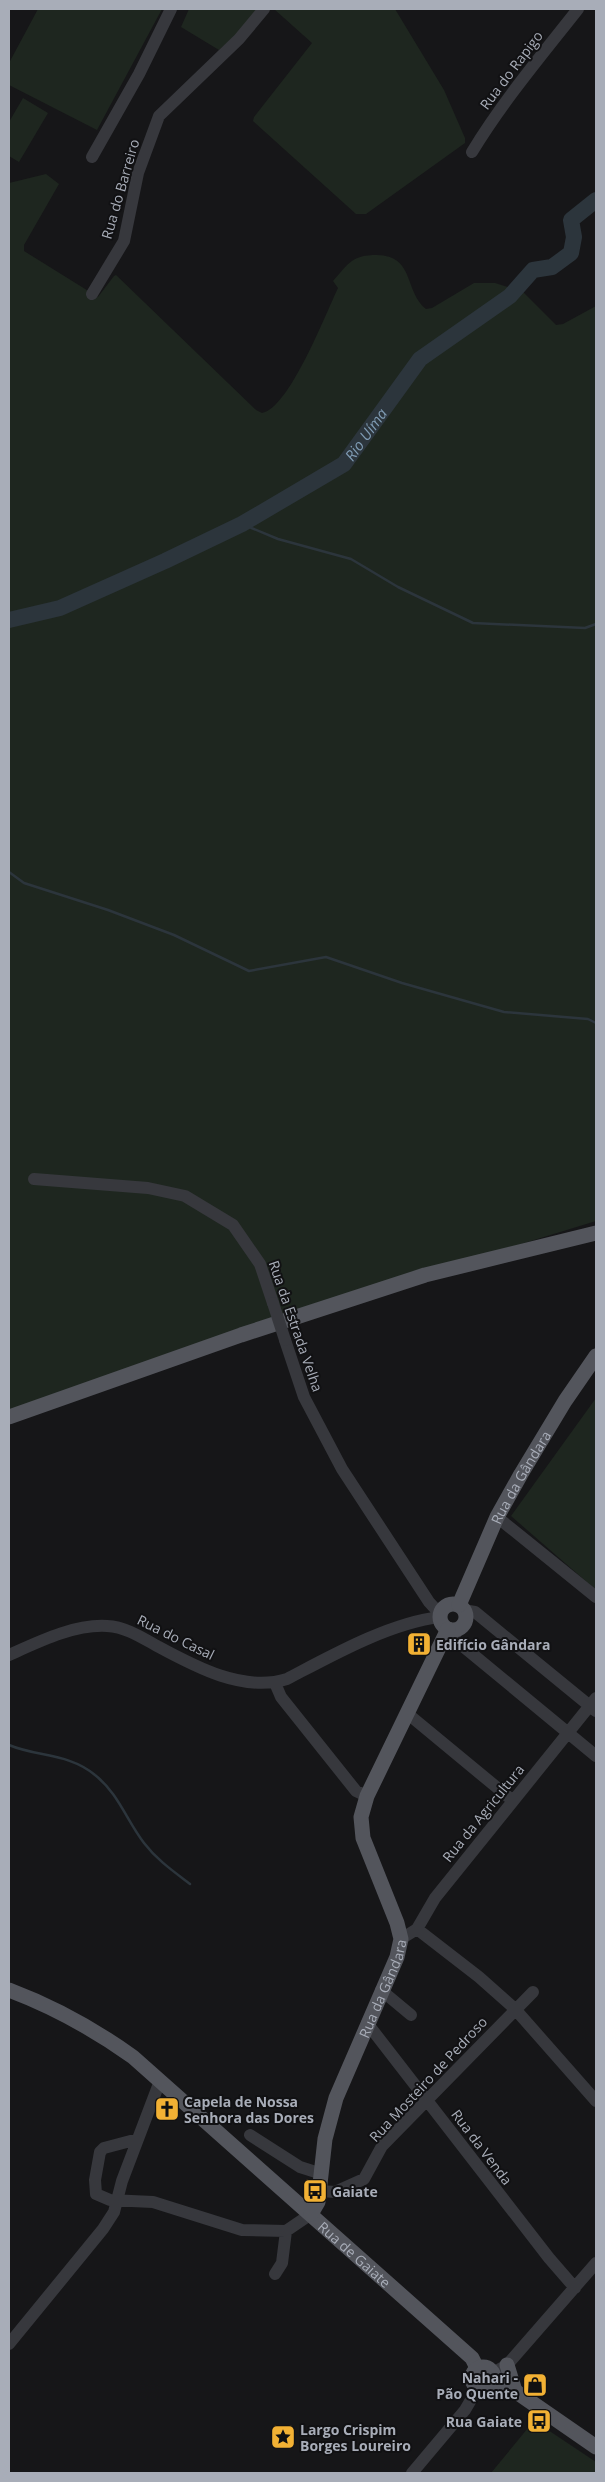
<svg xmlns="http://www.w3.org/2000/svg" width="605" height="2482" font-family="'Open Sans',sans-serif">
<style>
.green{fill:#1e261f}
.lines{fill:none;stroke-linecap:round;stroke-linejoin:round}
.stream{stroke:#2c353c;stroke-width:2.5}
.river{stroke:#2c353c;stroke-width:16}
.minor{stroke:#37383d;stroke-width:12}
.major{stroke:#53555c;stroke-width:15}
.minor-bridge{stroke:#37383d;stroke-width:12}
.labels{text-anchor:middle;dominant-baseline:central;stroke-width:4;stroke-linejoin:round;paint-order:stroke}
.street-label{font-size:14px;fill:#a8adb8;stroke:#111113}
.poi-label{font-size:14px;font-weight:bold;fill:#a8adb8;stroke:#111113;text-anchor:start}
.water-label{font-size:15px;font-style:italic;fill:#7f9bb3;stroke:#111113}
</style>
<rect width="100%" height="100%" fill="#161618"/>
<path class="green" d="M38,9H162L97,130L9,85V63Z
M189,9H260L250,23L219,50L181,27Z
M274,9H395L444,90L465,138V143L366,214H356L253,121L254,117L312,43Z
M23,98L48,113L19,162L9,156V122Z
M46,174L59,184L24,245V251L98,297L114,276L116,275L256,410L262,413C289,409 326,313 338,288L333,281C349,263 352,255 377,255C415,256 404,291 426,309L432,308L474,283H495L523,292L556,325L563,324L596,306V1221L284,1317L9,1411V183Z
M596,1398V1590L511,1516Z
M476 2378a7 7 0 1 1 14 0a7 7 0 1 1-14 0Z
M535,2424L542,2426L596,2462V2473H491L528,2428Z"/>
<g class="lines">
<path class="stream" d="M242,524L278,539L351,559L398,587L473,623L585,628L596,624
M9,872L24,883L108,910L174,935L249,971L326,957L402,983L504,1012L588,1019L596,1023
M9,1745C37,1757 69,1753 95,1775C118,1793 127,1821 144,1843C157,1860 173,1871 190,1884"/>
<path class="river" id="s1" d="M9,620L60,608L165,561L242,524L344,464L420,359L510,296L533,270L552,267L571,253L574,237L571,220L596,200"/>
<path class="minor" d="M472,152C503,101 541,56 578,9
M92,157L139,74L171,9
M92,294L124,241L138,173L159,116L239,39L264,9
M34,1179L148,1188L185,1196L233,1225L260,1264L273,1303
M285,1340L304,1397L342,1469L429,1602L440,1614
M497,1517L596,1597
M463,1610L475,1612L596,1711
M452,1630L453,1638L596,1756
M9,1655C38,1642 74,1624 107,1626C126,1627 141,1637 157,1646C194,1666 243,1693 287,1679C331,1656 389,1623 440,1617
M275,1683L281,1697L356,1791L367,1796
M408,1714L512,1800
M417,1929L479,1977L515,2009L596,2101
M401,1939L417,1929L435,1898L596,1698
M381,1990L411,2015
M367,2023L549,2258L575,2288
M250,2135L300,2167L322,2174
M138,2139L104,2148L100,2152L95,2180L96,2194L110,2200L153,2202L242,2230L286,2231L311,2214
M320,2191L335,2192L364,2179L382,2146L533,1992
M275,2274L282,2263L286,2231
M9,2344L103,2229L114,2212L122,2181L160,2081
M493,2373L507,2365L596,2263
M412,2473L465,2410L478,2388"/>
<g class="major">
<path d="M9,1417L241,1335L425,1275L596,1233"/>
<circle cx="453" cy="1617" r="13"/>
<path id="s2" d="M459,1605L497,1517L521,1474L565,1401L596,1356"/>
<path id="s3" d="M9,1990C54,2007 94,2029 133,2057L472,2358L477,2368"/>
<path id="s4" d="M311,2214L318,2202L325,2139L336,2098L397,1957L401,1939L397,1923L363,1838L361,1817L367,1796L448,1629"/>
<path d="M507,2365L515,2391"/>
<circle cx="483" cy="2378" r="11"/>
<path d="M494,2380L515,2391L596,2447"/>
</g>
<path class="minor-bridge" d="M273,1303L285,1340"/>
</g>
<defs>
<symbol id="building-square" viewBox="-11 -11 22 22"><rect x="-9" y="-9" width="18" height="18" rx="4" fill="#f2b134" stroke="#111113"/><path d="M-4-6H4V6H1V3H-1V6H-4ZM-2.5-4.3h1.7v1.8h-1.7ZM.8-4.3h1.7v1.8H.8ZM-2.5-1h1.7V.8h-1.7ZM.8-1h1.7V.8H.8Z" fill="#111"/></symbol>
<symbol id="church-square" viewBox="-11 -11 22 22"><rect x="-9" y="-9" width="18" height="18" rx="4" fill="#f2b134" stroke="#111113"/><path d="M-1.2-6h2.4v3.5h3.3v2.4h-3.3V6h-2.4V-.1h-3.3v-2.4h3.3Z" fill="#111"/></symbol>
<symbol id="bus-square" viewBox="-11 -11 22 22"><rect x="-9" y="-9" width="18" height="18" rx="4" fill="#f2b134" stroke="#111113"/><path d="M-5-6H5V4H4V6H2V4H-2V6H-4V4H-5ZM-3.5-4V0h7V-4ZM-3.5 1.2v1.5H-2V1.2ZM2 1.2v1.5H3.5V1.2Z" fill="#111"/></symbol>
<symbol id="shop-square" viewBox="-11 -11 22 22"><rect x="-9" y="-9" width="18" height="18" rx="4" fill="#f2b134" stroke="#111113"/><path d="M-5-2.5h2.3a2.7 3.5 0 0 1 5.4 0H5L5.5 6h-11ZM-1.5-2.5h3a1.5 2.3 0 0 0-3 0Z" fill="#111"/></symbol>
<symbol id="sight-square" viewBox="-11 -11 22 22"><rect x="-9" y="-9" width="18" height="18" rx="4" fill="#f2b134" stroke="#111113"/><path d="M0-6L1.8-2.2L6-1.7L2.9 1.2L3.7 5.4L0 3.3L-3.7 5.4L-2.9 1.2L-6-1.7L-1.8-2.2Z" fill="#111"/></symbol>
</defs>
<g fill-rule="evenodd">
<use href="#building-square" x="405" y="1630" width="28" height="28"/>
<use href="#church-square" x="153" y="2095" width="28" height="28"/>
<use href="#bus-square" x="301" y="2177" width="28" height="28"/>
<use href="#shop-square" x="521" y="2371" width="28" height="28"/>
<use href="#bus-square" x="525" y="2407" width="28" height="28"/>
<use href="#sight-square" x="269" y="2423" width="28" height="28"/>
</g>
<g class="labels">
<g class="street-label">
<text transform="translate(511 70) rotate(-53)">Rua do Rapigo</text>
<text transform="translate(120 189) rotate(-74)">Rua do Barreiro</text>
<text transform="translate(296 1326) rotate(71)">Rua da Estrada Velha</text>
<text stroke="none"><textPath href="#s2" startOffset="142">Rua da Gândara</textPath></text>
<text transform="translate(176 1637) rotate(26)">Rua do Casal</text>
<text transform="translate(483 1813) rotate(-51)">Rua da Agricultura</text>
<text stroke="none"><textPath href="#s4" startOffset="239">Rua da Gândara</textPath></text>
<text transform="translate(428 2079) rotate(-47)">Rua Mosteiro de Pedroso</text>
<text transform="translate(482 2147) rotate(53)">Rua da Venda</text>
<text stroke="none"><textPath href="#s3" startOffset="438">Rua de Gaiate</textPath></text>
</g>
<g class="poi-label">
<text x="436" y="1644">Edifício Gândara</text>
<text x="184" y="2101">Capela de Nossa<tspan x="184" dy="16">Senhora das Dores</tspan></text>
<text x="332" y="2191">Gaiate</text>
<text x="518" y="2377" text-anchor="end">Nahari -<tspan x="518" dy="16">Pão Quente</tspan></text>
<text x="522" y="2421" text-anchor="end">Rua Gaiate</text>
<text x="300" y="2429">Largo Crispim<tspan x="300" dy="16">Borges Loureiro</tspan></text>
</g>
<g class="water-label">
<text stroke="none"><textPath href="#s1" startOffset="408">Rio Uíma</textPath></text>
</g>
</g>
<rect width="605" height="2482" fill="none" stroke="#a8adb8" stroke-width="20"/>
</svg>
